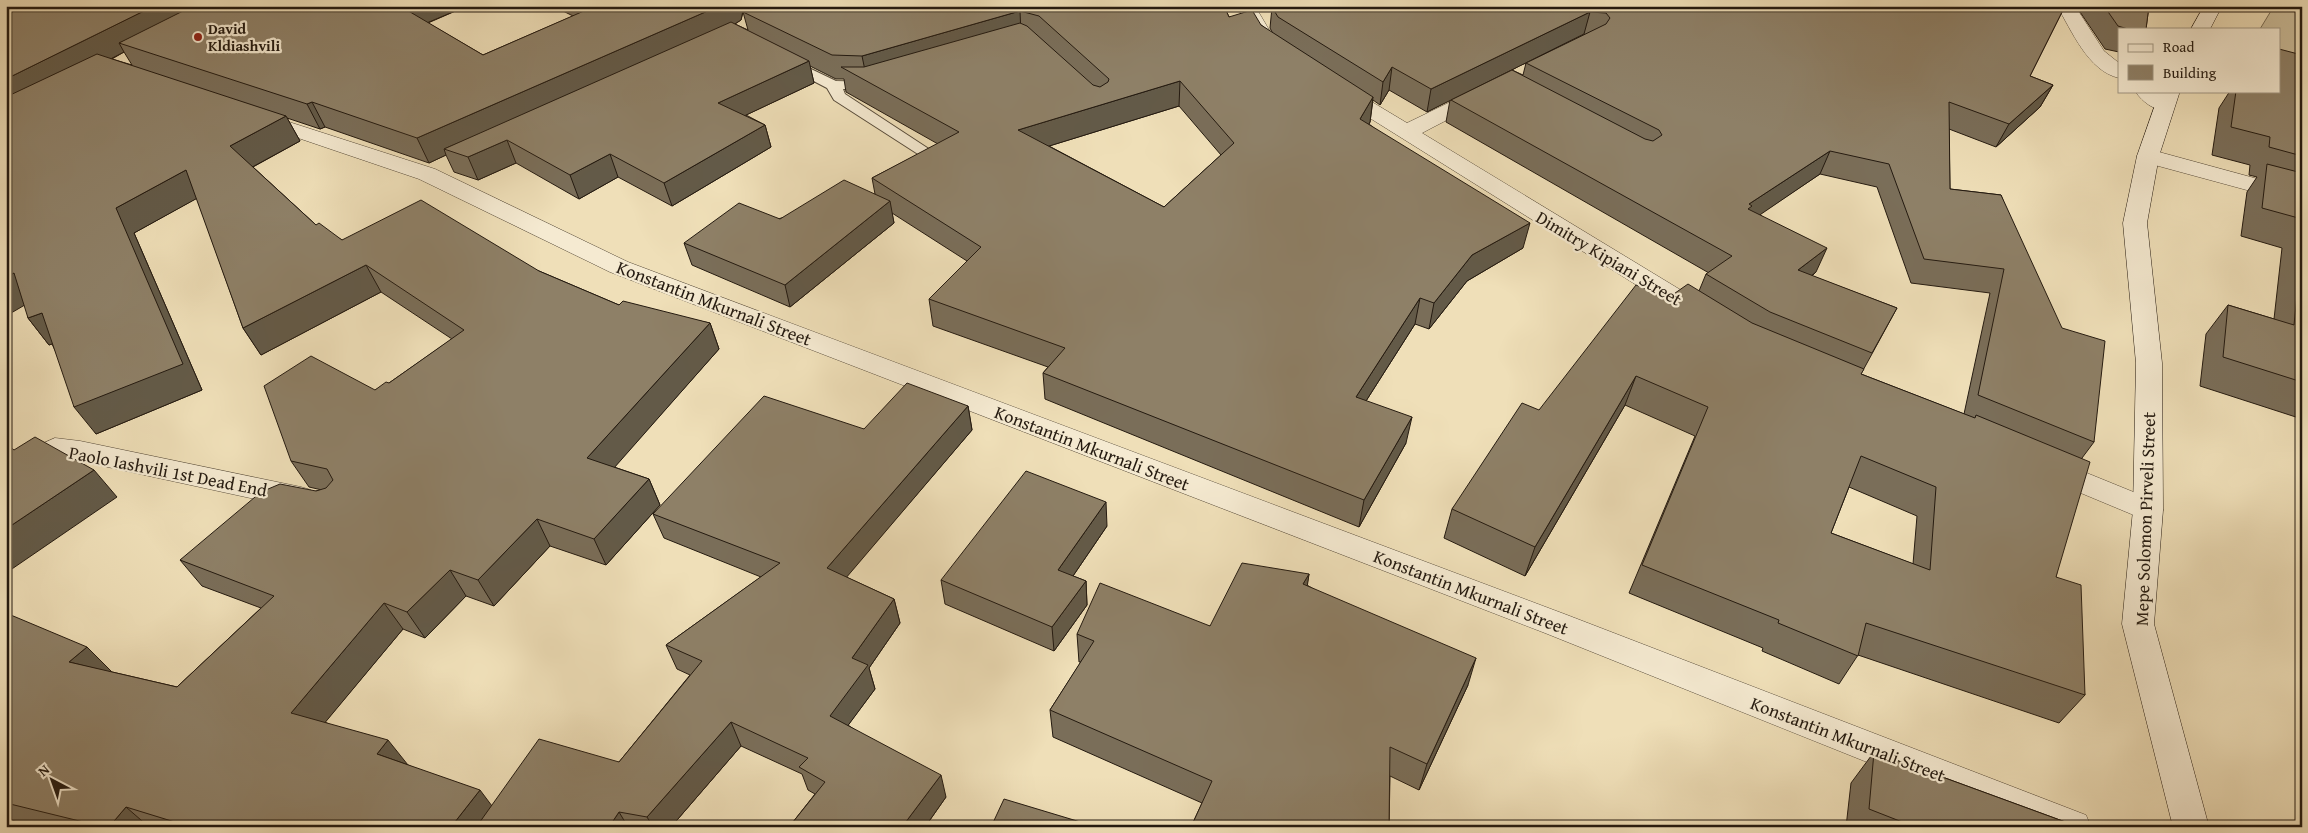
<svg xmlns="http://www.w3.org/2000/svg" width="2308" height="833" font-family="'Gentium Book Plus',serif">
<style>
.green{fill:#ccbe9b;stroke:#786c56}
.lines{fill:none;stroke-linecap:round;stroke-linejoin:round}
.service-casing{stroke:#574b3a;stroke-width:2}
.minor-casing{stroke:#574b3a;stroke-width:1}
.secondary-casing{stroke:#241a10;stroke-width:1}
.service{fill:#f5ead1;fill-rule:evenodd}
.minor{fill:#f5ead1;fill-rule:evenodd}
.secondary{fill:#f5ead1;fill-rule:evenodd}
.wall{fill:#7a6e59;stroke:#241a10;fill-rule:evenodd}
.shaded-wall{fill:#635a48;stroke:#241a10}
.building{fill:#8e8067;stroke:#241a10;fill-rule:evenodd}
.poi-dot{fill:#8f2418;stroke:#f5ead1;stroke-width:2}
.labels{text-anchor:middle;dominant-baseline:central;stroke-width:4.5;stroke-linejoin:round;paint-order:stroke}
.far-poi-label{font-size:15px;font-weight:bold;fill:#241a10;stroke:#f5ead1;text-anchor:start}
.street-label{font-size:18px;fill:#241a10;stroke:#f5ead1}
</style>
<rect width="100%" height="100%" fill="#efdfb8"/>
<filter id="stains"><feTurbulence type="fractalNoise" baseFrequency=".004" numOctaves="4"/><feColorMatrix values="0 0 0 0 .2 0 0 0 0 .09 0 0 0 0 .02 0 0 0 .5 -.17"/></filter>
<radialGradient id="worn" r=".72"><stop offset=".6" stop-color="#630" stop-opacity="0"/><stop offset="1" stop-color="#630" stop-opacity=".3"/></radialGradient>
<path class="green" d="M2274,6H2302V62L2279,55V29H2260Z"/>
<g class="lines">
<defs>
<path id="service" d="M788,58L836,81L876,82L878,85L871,89H843L845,94L935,153L933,156H921L834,100L827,88L783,65L781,62Z"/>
<path id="minor" d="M1237,6H1255L1278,45L1275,49H1261Z
M2057,6H2075L2104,51L2119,63V78C2088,71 2072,31 2057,6Z
M1340,85L1347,87L1407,123L1475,90L1482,88L1489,90L1492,94L1489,98L1422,133L1712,309L1716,315L1712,321L1703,323L1694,321L1333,95L1330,91L1333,87Z
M2135,91H2158L2173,105L2170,109C2157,113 2143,103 2135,91Z
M258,112L435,169L628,262L1567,615L2086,815L2091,827H2029L1545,633L610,272L419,179L251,122L247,118L251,114Z
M2148,149L2302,191V205L2140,161L2137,156L2140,151Z
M55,438L80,441L301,487L311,490L316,498L311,506L301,509L80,461C73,460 63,457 56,459C38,464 24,479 6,485V460Z
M2050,458L2158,502L2163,510L2158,518L2148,521L2040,476L2036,469L2040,462Z"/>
<path id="secondary" d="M2204,6H2222L2210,29H2191Z
M2160,91H2180L2159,156L2147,223L2162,363L2163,510L2154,624L2209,827H2173L2122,624L2133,510L2136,363L2123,223L2137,156Z"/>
</defs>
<use href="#service" class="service-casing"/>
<use href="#minor" class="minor-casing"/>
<use href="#secondary" class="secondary-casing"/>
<use href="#service" class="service"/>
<use href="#minor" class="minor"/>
<use href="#secondary" class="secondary"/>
</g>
<path class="wall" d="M6,6H467L428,23L483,55L573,16L553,6H744L743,12L1224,6L1229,17L1261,25L1273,34L1270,28L1272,7L2065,6L2030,76L2053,85L2040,107L1996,147L1949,129L1950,189L2001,195L2094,442L2082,458L2056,577L2085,695L2059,723L1858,655L1839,684L1762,651L1763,648L1629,593L1695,436L1625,405L1525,576L1444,538L1452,509L1539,410L1668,298L1699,291L1706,274L1709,273L1446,122L1450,100L1427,112L1389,90L1380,105L1373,100L1370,122L1369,124L1523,248L1467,281L1429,329L1415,324L1366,401L1406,443L1359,527L1045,399L1043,373L1048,367L933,326L929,299L967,261L892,213L894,223L790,307L692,265L684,243L875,194L872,178L938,144L846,92L844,79H836L810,66L814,83L746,115L765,125L771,147L672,206L618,177L579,199L516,163L478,180L454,172L446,155L429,163L325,127L320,129L287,118L300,141L253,167L316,225L342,240L539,271L619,305L710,323L719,349L614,467L649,479L660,505L606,565L550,546L494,606L466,596L425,638L403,629L325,722L408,765L491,806L619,762L690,675L677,669L666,645L761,577L664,538L653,514L864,429L968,406L972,430L846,577L894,599L900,623L869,668L875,689L848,725L946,797L925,827H789L815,794L808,790L802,774L741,746L671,827H38L6,819V613L112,672L177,687L261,608L202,586L180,560L316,491L322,490L309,487L291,461L375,390L389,383L452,339L381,292L261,355L243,328L197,198L134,233L202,390L96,434L52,344L49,345L28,318ZM743,12L748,30L735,24L741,20ZM124,52L132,65L112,59ZM1526,63L1523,75L1512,70L1519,66ZM1179,106L1221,155L1164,207L1049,146ZM1820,174L1877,187L1911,283L1990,293L1964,414L1861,374L1897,308L1812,276L1816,272L1760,214ZM1849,487L1917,516L1913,564L1831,533Z
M2076,6H2149L2146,29H2119V52L2105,49Z
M2302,55V419L2200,386L2206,334L2228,305L2274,319L2282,248L2241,236L2247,192L2257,177L2249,175L2250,165L2212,155L2219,108L2230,91H2279Z
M1107,526L1073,576L1086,581L1087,605L1054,651L945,604L941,580Z
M1309,574L1307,585L1468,685L1419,790L1390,776L1389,827H1191L1202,803L1053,737L1050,710L1081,662H1079L1077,634L1210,626Z
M1874,752L2079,827H1846L1851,783Z"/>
<path class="shaded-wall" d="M154,6H215L119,43L124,52L6,113V79Z
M400,6H467L410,30Z
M719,6H744L741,20L727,29L444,149L446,155L429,163L417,138Z
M1020,11L1021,35L867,80L862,56Z
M1590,12L1584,34L1427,112L1431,89Z
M809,61L814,83L725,125L718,103Z
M1392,67L1389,90L1380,105L1383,82Z
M1180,81L1179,106L1020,155L1018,130Z
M2053,85L2040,107L1996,147L2009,124Z
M1373,97L1370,122L1357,144L1360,119Z
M312,102L325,127L320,129L307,104Z
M286,116L300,141L245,171L230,146Z
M765,125L771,147L672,206L664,183Z
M507,140L516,163L478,180L468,157Z
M1830,151L1820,174L1745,225L1749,204Z
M610,154L618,177L579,199L570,175Z
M186,170L203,195L134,233L202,390L96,434L74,407L116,208Z
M890,201L894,223L790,307L785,285Z
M1530,223L1523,248L1467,281L1429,329L1434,303L1472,255Z
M1827,248L1816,272L1787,295L1798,270Z
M366,265L381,292L261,355L243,328Z
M14,273L35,299L6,316V277Z
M1420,298L1415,324L1352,423L1356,397Z
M42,313L63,340L49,345L28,318Z
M710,323L719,349L599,485L587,458Z
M1636,376L1625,405L1525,576L1535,547Z
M968,406L972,430L834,592L827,568Z
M1412,417L1406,443L1359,527L1364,500Z
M94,470L117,497L6,573V529Z
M649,479L660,505L606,565L594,539Z
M1106,502L1107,526L1060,595L1058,570Z
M537,519L550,546L494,606L478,580Z
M450,570L466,596L425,638L407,612Z
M1309,574L1305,602L1303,584Z
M1086,581L1087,605L1054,651L1052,627Z
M894,599L900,623L869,668L875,689L838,739L830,716L852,658Z
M384,603L403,629L313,737L291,713Z
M87,647L113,673L69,662Z
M1476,658L1468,685L1419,790L1427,764Z
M731,722L741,746L671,827H653L647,817Z
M388,740L408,765L377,754Z
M941,775L946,797L925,827H902Z
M480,790L498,814L477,826L478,827H451Z
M126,807L149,827H109Z
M619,812L628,827H609Z"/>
<path class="building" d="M6,6H154L6,79Z
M193,6H400L483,55L593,7L592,6H719L417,138L312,102L307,104L119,43Z
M750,6H1224L1229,17L1252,10L1261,25L1373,97L1360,119L1530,223L1472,255L1434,303L1420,298L1356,397L1412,417L1364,500L1043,373L1065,348L929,299L981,247L872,178L959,132L841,67H864L1020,23L1027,26L1093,85L1100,87L1108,82L1109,79L1039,16L1020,11L862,56L832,55L743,12ZM1180,81L1234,143L1164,207L1018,130Z
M2065,6L2030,76L2053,85L2009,124L1949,102L1950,189L2001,195L2062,328L2105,341L2094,442L1978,395L2004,269L1924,259L1889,164L1830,151L1749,204L1752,206L1748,209L1827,248L1798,270L1897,308L1872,353L1770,312L1706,274L1732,256L1451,100L1512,70L1645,139L1653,141L1662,135L1659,130L1526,63L1606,24L1610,18L1606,13L1590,12L1431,89L1392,67L1383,82L1278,17L1272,7Z
M2104,6H2149L2146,29H2128L2118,26Z
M731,22L809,61L718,103L765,125L664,183L610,154L570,175L507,140L468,157L444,149Z
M2279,49L2302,55V156L2269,147L2270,137L2231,127L2236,91H2279Z
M97,54L286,116L230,146L316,225L319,223L342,240L421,200L539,271L619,305L623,301L710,323L587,458L649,479L594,539L537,519L478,580L450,570L407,612L384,603L291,713L388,740L377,754L480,790L451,827H191L126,807L109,827H104L6,803V613L87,647L69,662L177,687L274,596L180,560L261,492L280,484L316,491L326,488L333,480L327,469L291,461L264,386L311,356L375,390L386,382L389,383L464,330L366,265L243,328L186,170L116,208L183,364L74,407L42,313L28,318L14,273L6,277V97Z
M2267,164L2302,173V219L2262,208Z
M844,180L890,201L785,285L684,243L739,203L780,219Z
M2302,246V382L2223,357L2228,305L2294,325Z
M1688,284L1752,323L1864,369L1861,374L1975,418L1976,415L2090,462L2056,577L2081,585L2085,695L1866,623L1858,656L1778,623L1779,620L1642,565L1708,407L1636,376L1535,547L1452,509L1522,403L1539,410L1636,285L1668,298ZM1861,456L1936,487L1930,570L1831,533Z
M907,383L968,406L827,568L894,599L852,658L868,665L830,716L941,775L902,827H789L825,782L799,767L808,758L731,722L647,817L619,812L609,827H479L477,826L539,739L619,762L702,661L666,645L780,563L653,514L764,396L864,429Z
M35,437L94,470L6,529V447L9,446L14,450Z
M1026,471L1106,502L1058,570L1086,581L1052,627L941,580Z
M1242,563L1309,574L1303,584L1476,658L1427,764L1390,747L1389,827H1279L1277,826V827H1191L1212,781L1050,710L1094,641L1077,634L1100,583L1210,626Z
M1874,752L2079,827H1915L1869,809Z
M1004,799L1097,827H991Z"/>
<circle class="poi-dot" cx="198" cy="37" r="5"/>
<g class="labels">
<g class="far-poi-label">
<text x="208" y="28">David<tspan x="208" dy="17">Kldiashvili</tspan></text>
</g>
<g class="street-label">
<text transform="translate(1609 258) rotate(31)">Dimitry Kipiani Street</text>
<text transform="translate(714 303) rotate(21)">Konstantin Mkurnali Street</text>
<text transform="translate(1092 448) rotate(21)">Konstantin Mkurnali Street</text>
<text transform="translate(168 471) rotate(11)">Paolo Iashvili 1st Dead End</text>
<text transform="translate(2145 519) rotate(-88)">Mepe Solomon Pirveli Street</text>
<text transform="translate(1471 592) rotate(21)">Konstantin Mkurnali Street</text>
<text transform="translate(1848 739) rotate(21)">Konstantin Mkurnali Street</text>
</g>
</g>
<rect width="2308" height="833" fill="none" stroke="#efdfb8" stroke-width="25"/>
<rect x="8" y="8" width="2293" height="818" fill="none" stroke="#241a10" stroke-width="2.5"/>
<rect x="12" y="12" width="2283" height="808" fill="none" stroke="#241a10"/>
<rect x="2118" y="28" width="162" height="65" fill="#f5ead1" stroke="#a19784"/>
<rect x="2128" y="44" width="25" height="8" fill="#f5ead1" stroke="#a19784"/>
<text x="2163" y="52" font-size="15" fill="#241a10">Road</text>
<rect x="2128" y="65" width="25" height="15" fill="#8e8067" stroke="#a19784"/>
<text x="2163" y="78" font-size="15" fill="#241a10">Building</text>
<g transform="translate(52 780) rotate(319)" stroke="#f5ead1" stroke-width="4" paint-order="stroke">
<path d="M0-4L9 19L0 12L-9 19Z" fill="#241a10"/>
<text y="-8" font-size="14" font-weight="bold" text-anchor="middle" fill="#241a10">N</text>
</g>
<rect width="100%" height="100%" filter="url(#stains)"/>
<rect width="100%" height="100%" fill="url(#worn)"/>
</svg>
